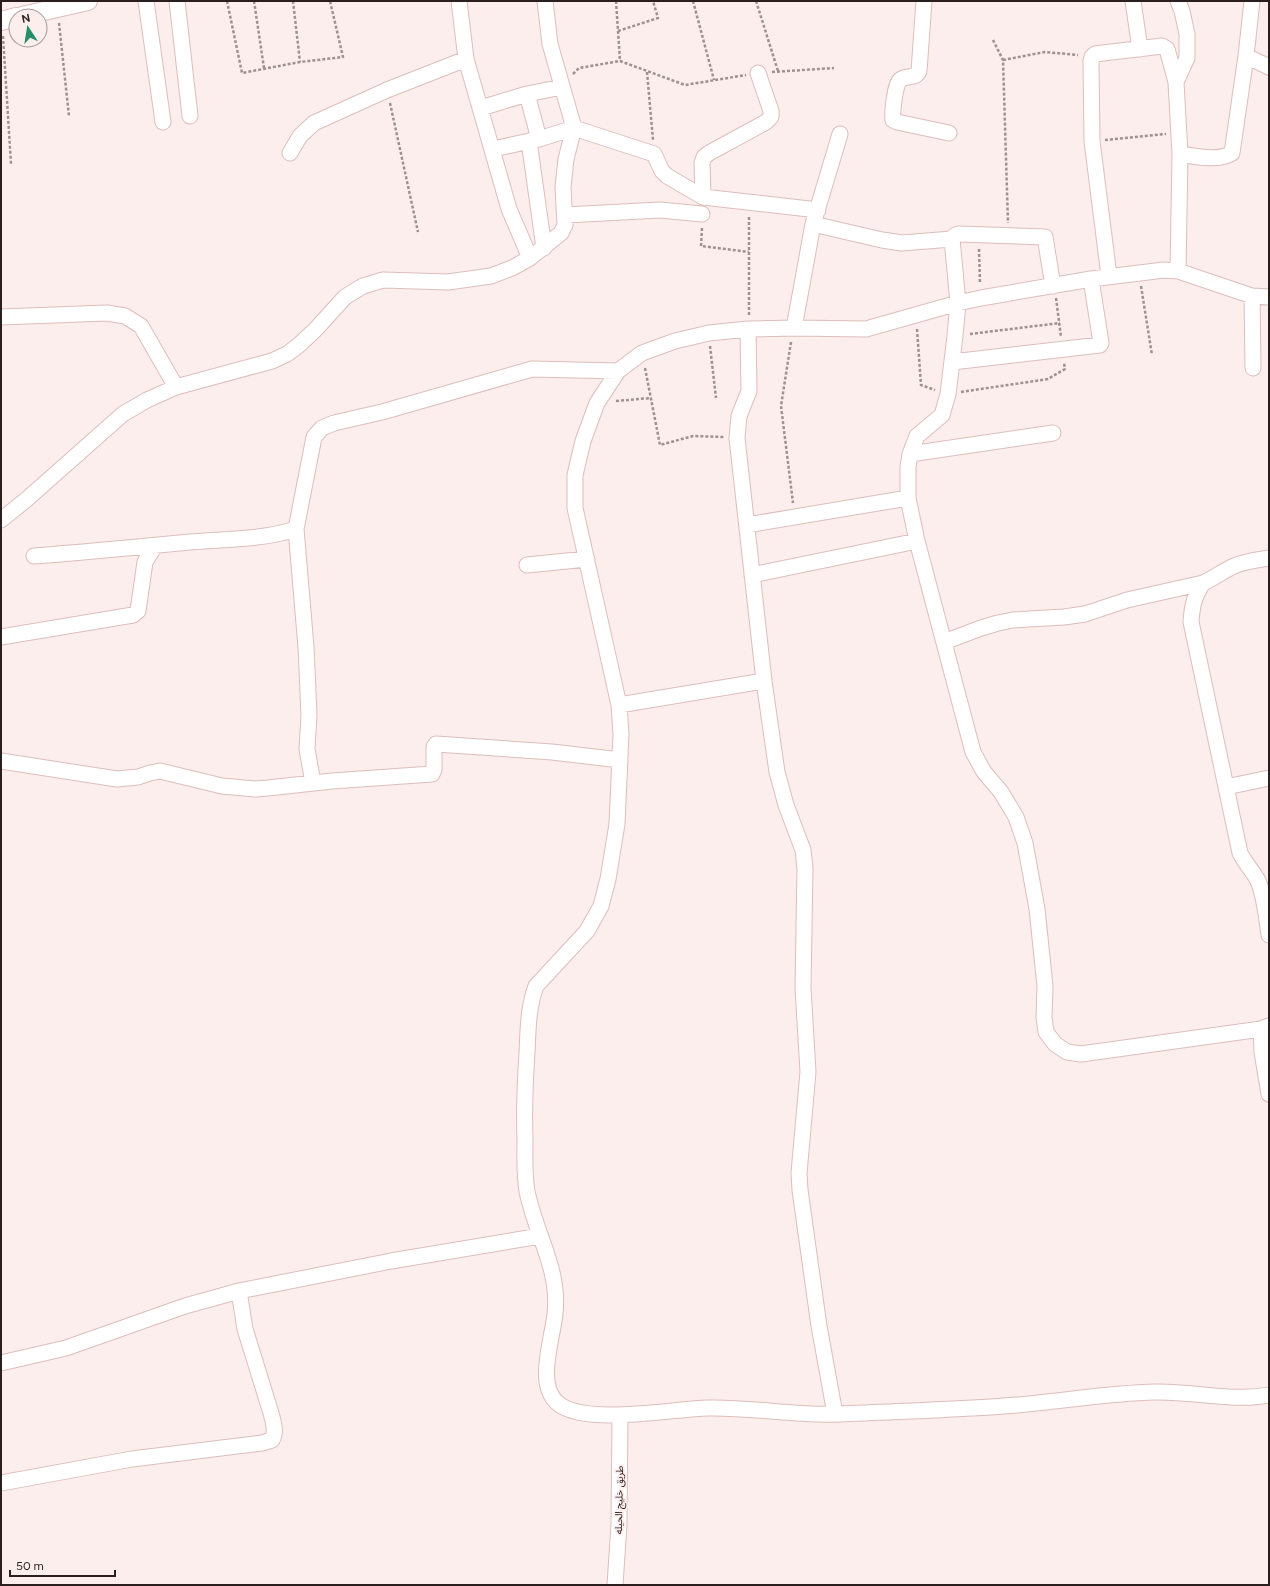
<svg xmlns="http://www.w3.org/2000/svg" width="1270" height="1586" font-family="Figtree,'Noto Sans Arabic',sans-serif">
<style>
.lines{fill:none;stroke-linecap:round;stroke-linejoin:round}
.minor-casing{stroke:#ddbebb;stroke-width:17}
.tertiary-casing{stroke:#ddbebb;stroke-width:20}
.path{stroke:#9e9291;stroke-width:2.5;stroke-dasharray:3 2;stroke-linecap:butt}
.minor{stroke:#fff;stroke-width:15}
.tertiary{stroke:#fff;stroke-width:18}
.labels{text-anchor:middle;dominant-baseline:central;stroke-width:3.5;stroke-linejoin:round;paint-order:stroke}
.street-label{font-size:10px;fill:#2a1f1e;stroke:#fbeeed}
</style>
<rect width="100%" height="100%" fill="#fbeeed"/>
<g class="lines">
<defs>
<path id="minor" d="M146,1L163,122
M177,1L190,116
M459,1L466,59L509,209L530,258
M924,1L919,71C915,80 907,74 900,80C895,84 892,112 893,120L897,122L949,133
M1133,1L1140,49
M1246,56L1269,67
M527,94L539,139
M481,108L527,94L562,87
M529,141L544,248
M493,149L539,139L574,128L654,154L662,171L667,176L703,197L818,210
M290,153L300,136L314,123L387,90L466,59
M1180,154C1195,156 1218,162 1232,153L1246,56L1252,1
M703,197L702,163L704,157L709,153L766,122L771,117V111L758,73
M565,215L660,210L702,214
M813,224L882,240L902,243L952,239
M1178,271L1180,154L1176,82L1187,58V34L1182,11L1178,1
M1109,276L1092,141L1091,61L1092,57L1095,54L1162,46L1167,49L1176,82
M1053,286L1045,237L958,234L954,236L952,239L958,303L955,336L948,394L942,415L917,436L910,454L908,467V498L917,541L973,752L984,772L1001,792L1016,817L1025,843L1037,909L1045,986L1044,1017L1046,1032L1055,1044L1067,1052L1081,1054L1261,1029L1269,1026
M1252,296L1253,368
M1269,297L1252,296L1178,271L1164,270L1091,279L981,298L958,303L866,329L794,328L748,329L709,333L675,341L642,353L618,371L597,403L583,441L575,475V508L619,705L621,734L617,824L608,879L601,906L587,931L536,986C528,1007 528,1031 527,1053C525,1082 524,1111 525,1140C525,1156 524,1175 527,1191C535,1233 560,1269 555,1313C553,1339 534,1387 560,1405C590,1425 671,1409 708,1408C752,1407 796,1416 840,1414C899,1411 958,1410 1017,1405C1063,1401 1109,1393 1155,1392C1193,1391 1231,1402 1269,1395
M1,317L107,313L125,316L141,326L176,387
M794,328L813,224L840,134
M748,329L749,391L739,416L737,438L764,681L777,772L786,805L803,850L805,868L803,988L808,1072L799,1173L800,1190L819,1326L835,1414
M952,362L1100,345L1101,343L1091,279
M910,454L1053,433
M1,520L27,499L123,414L147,400L176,387L272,361L287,354L299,345L316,329L345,297L363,286L383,280L448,282L491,276L512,268L530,258L561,233L565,225L563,187L566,159L574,128L550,44L545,1
M747,525L908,498
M296,529L306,647L309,715L307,749L313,783
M34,556C86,552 138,547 190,542C225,539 261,540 296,529L314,437L322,428L334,423L382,412L532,369L618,371
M527,565L587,559
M752,575L917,541
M1203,583C1194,597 1192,606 1191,622L1240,853C1245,863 1252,870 1257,879C1264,891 1267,921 1269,935
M1,637L133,615L138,611L145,562L155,546
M944,642L981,628L998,623L1013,620L1064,617L1085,614L1127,600L1203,583C1214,578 1223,571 1234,566C1245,561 1257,560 1269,558
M619,705L764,681
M1,761L117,779L138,777L150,773L160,771L222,786L255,789L268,788L332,781L432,774L434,770V747L436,744L552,752L620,760
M1226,787L1269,778
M1261,1029L1262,1052L1269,1094
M1,1363L66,1348L185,1306L239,1291
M1,1483L132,1459L262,1443L272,1440C277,1432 273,1421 271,1413L245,1329L239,1291L391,1261L540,1236
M615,1585L619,1525L620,1415"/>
<path id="tertiary" d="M22,16L88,1
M1,21L16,17"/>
</defs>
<use href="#minor" class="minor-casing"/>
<use href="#tertiary" class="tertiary-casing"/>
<path class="path" d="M227,1L242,73L300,62L343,57L330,1
M254,1L264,68
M293,1L300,62
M616,1L620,61
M693,1L714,80
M756,1L778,71
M59,23L69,116
M618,31L658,18L653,1
M3,36L11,164
M993,40L1003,60L1008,223
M1003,60L1045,52L1078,55
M647,72L653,140
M772,72L834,68
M573,74L579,68L620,61L685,85L746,75
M390,103L418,232
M1105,140L1166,134
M702,228L701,246L749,252
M979,249L980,284
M1141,286L1152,355
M1056,298L1061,337
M749,315V216
M917,329L921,385L935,390
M970,334L1060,323
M791,342L781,406L793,503
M710,346L716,398
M645,368L660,445L693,436L724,437
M961,392L1048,379L1065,369L1064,363
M616,401L651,398"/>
<use href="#minor" class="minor"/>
<use href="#tertiary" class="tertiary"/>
</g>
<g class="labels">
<g class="street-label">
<text transform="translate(619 1500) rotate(-89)">طريق خليج الحيله</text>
</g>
</g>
<rect width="1270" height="1586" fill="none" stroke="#2a1f1e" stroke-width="4"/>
<g transform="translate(28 28) rotate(348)"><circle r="19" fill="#fbeeed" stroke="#a79b9a"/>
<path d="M0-3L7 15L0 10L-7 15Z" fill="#268d6a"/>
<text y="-6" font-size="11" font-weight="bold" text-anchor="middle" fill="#2a1f1e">N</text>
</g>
<path d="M10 1570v6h105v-6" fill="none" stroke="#2a1f1e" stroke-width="2"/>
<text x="16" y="1570" font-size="12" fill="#2a1f1e" stroke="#fbeeed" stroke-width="3" paint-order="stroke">50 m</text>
</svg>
